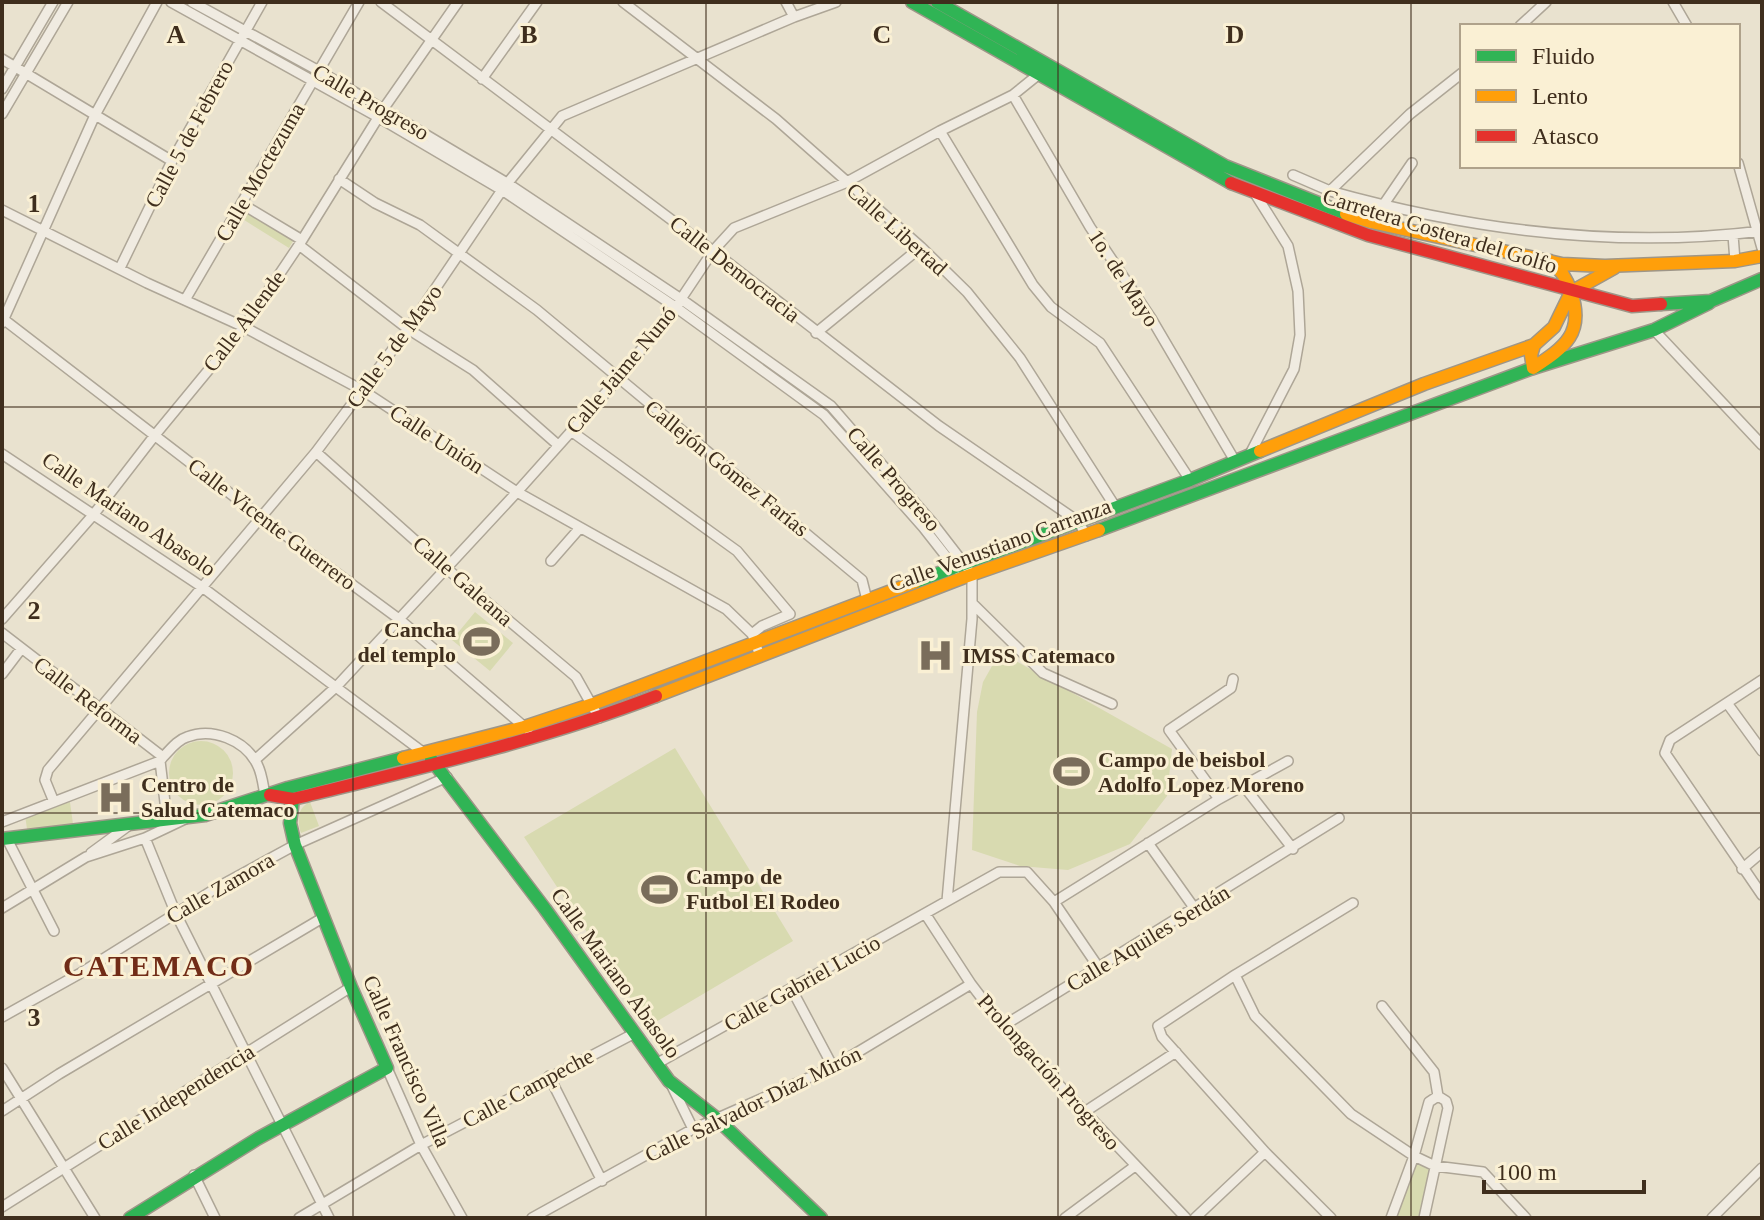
<svg xmlns="http://www.w3.org/2000/svg" width="1764" height="1220" font-family="'Times New Roman',serif">
<style>
.green{fill:#d8dab0}
.lines{fill:none;stroke-linecap:round;stroke-linejoin:round}
.street-casing{stroke:#aea697;stroke-width:12}
.fast-casing{stroke:#9e9688;stroke-width:15}
.slow-casing{stroke:#9e9688;stroke-width:15}
.jam-casing{stroke:#9e9688;stroke-width:15}
.street{stroke:#f0ebe1;stroke-width:9}
.fast{stroke:#30b455;stroke-width:12}
.slow{stroke:#ff9f0a;stroke-width:12}
.jam{stroke:#e5322d;stroke-width:12}
.grid{fill:none;stroke:#3f2e1d;stroke-width:2;stroke-opacity:0.55}
.labels{text-anchor:middle;dominant-baseline:central;stroke-width:6;stroke-linejoin:round;paint-order:stroke}
.street-label{font-size:22px;fill:#3f2e1d;stroke:#faf0d4}
.poi-label{font-size:22px;font-weight:bold;fill:#3f2e1d;stroke:#faf0d4;text-anchor:start}
.district-label{font-size:30px;font-weight:bold;letter-spacing:2px;fill:#712c17;stroke:#faf0d4}
.grid-label{font-size:26px;text-anchor:middle;font-weight:bold;fill:#3f2e1d;stroke:#faf0d4;stroke-width:6;stroke-linejoin:round;paint-order:stroke}
</style>
<rect width="100%" height="100%" fill="#e9e2cf"/>
<path class="green" d="M248,207L296,236L289,248L241,218Z
M475,612L513,643L490,671L452,640Z
M1016,661L1172,749L1167,796L1130,844L1068,870L1020,866L972,850L977,712L983,682L992,666Z
M169 773a32 32 0 1 1 64 0a32 32 0 1 1-64 0Z
M675,748L793,941L649,1026L524,837Z
M70,802L73,824L27,829L25,815Z
M310,802L319,826L301,833C297,822 297,807 310,802Z
M1415,1162L1430,1167L1418,1218H1396Z"/>
<g class="lines">
<defs>
<path id="street" d="M171,2L378,117L502,190L674,306L824,415L923,527L956,569
M192,2L319,71L507,183L681,299L831,406L931,521L965,565L972,575V619L947,901
M381,2L713,251L939,426L1079,522L1086,536
M623,2L776,119L921,247L967,292L1020,358L1116,508
M786,2L794,17
M1673,2L1687,26
M1520,26L1546,2
M2,59L172,161
M482,79L537,2
M2,89L53,2
M1013,95L1090,227L1151,318L1235,461
M2,114L68,2
M940,131L1033,285L1051,307L1100,343L1190,480
M1738,163L1762,248
M1293,175L1330,191L1410,114L1462,73
M339,179L375,203L420,225L537,310L862,580L867,600
M1330,191C1470,230 1617,249 1762,231
M242,204L302,240
M2,210L147,283L244,327L362,390L517,492L726,609L752,634L760,656
M1371,223L1412,163
M1733,235L1735,261
M299,245L408,329L473,370L558,445
M120,268L172,161L262,2
M185,300L359,2
M2,318L262,518L399,619L528,730
M2,323L95,115L157,2
M1654,330L1762,445
M816,333L921,247
M571,431L737,551L790,614L762,626L752,634
M316,452L446,568L576,677L599,718
M2,454L202,587L424,753
M1250,454L1294,369L1300,335L1298,291L1288,246L1256,195
M551,561L579,529
M973,604L1043,673L1112,704
M2,619L94,514L155,435L244,327L299,245L384,108L458,2
M2,633L163,757
M2,674L21,649
M1762,680L1670,740L1665,753L1762,895
M1727,703L1762,751
M163,757C170,750 177,740 187,737C212,727 245,740 257,764C262,773 263,785 265,795
M163,757L160,761L167,819
M255,760L337,686L517,492L618,379L681,299L713,251L734,228L845,183L940,131L1013,95L1039,74
M1243,785L1293,849
M1219,799L1169,730L1231,688L1233,679
M54,802L45,780L48,770L316,452L408,329L502,190L562,116L794,17L836,2
M2,822L160,761
M145,838L176,914L329,1218
M7,839L54,931
M1148,843L1195,909
M91,853L128,826
M1742,869L1762,852
M1054,902L1219,799L1288,761
M2,908L86,857L145,838L185,819
M926,915L971,984L1003,1026L1186,1218
M1235,975L1255,1016L1351,1114L1414,1156L1435,1166L1483,1172L1526,1218
M791,988L833,1067
M1382,1006L1434,1072L1438,1096L1446,1101L1448,1108L1424,1218
M2,1017L79,974L218,887L295,845L447,777
M1003,1026L1339,818
M656,1064L999,872H1027L1054,902L1099,968
M2,1068L95,1218
M387,1068L421,1145L462,1218
M549,1076L602,1181
M671,1084L693,1129
M2,1111L59,1074L324,917
M1083,1113L1176,1052
M194,1175L215,1218
M2,1207L351,987
M299,1218L421,1145L635,1033
M532,1218L693,1129L833,1067L971,984
M1065,1218L1135,1166
M1195,1218L1265,1152
M1331,1218L1265,1152L1162,1037L1158,1026L1235,975L1353,903
M1391,1218L1414,1156L1429,1102L1438,1096
M1712,1218L1762,1168"/>
<path id="fast" d="M912,2L1231,183
M937,2L1225,166L1346,214
M1661,304L1711,301L1762,279
M1099,530L1533,368L1654,330L1709,303
M915,582L1190,480L1260,451
M431,759L545,909L669,1081L716,1118L821,1218
M2,839L205,815L288,788L403,758
M130,1218L257,1139L387,1068L351,987L295,845L290,823L293,799"/>
<path id="slow" d="M1346,214L1371,222L1562,264L1605,266L1735,261L1762,256
M1550,261C1561,269 1567,279 1571,292C1585,333 1565,347 1533,368L1531,355L1534,345L1554,327L1571,292L1614,268
M1260,451L1424,384L1534,345
M656,696L962,578L1099,530
M403,758L524,727L593,704L915,582"/>
<path id="jam" d="M1231,183L1368,235L1632,306L1661,304
M270,795L293,799C415,769 539,741 656,696"/>
</defs>
<use href="#street" class="street-casing"/>
<use href="#fast" class="fast-casing"/>
<use href="#slow" class="slow-casing"/>
<use href="#jam" class="jam-casing"/>
<use href="#street" class="street"/>
<use href="#fast" class="fast"/>
<use href="#slow" class="slow"/>
<use href="#jam" class="jam"/>
</g>
<path class="grid" d="M353,2V1218M706,2V1218M1058,2V1218M1411,2V1218M2,407H1762M2,813H1762"/>
<defs>
<symbol id="stadium-bare" viewBox="-9 -9 18 18"><path d="M0-5a6.5 5 0 1 0 0 10a6.5 5 0 1 0 0-10ZM-3.5-1.8h7v3.6h-7Z" fill="#7a6d5b" stroke="#faf0d4" stroke-width="2.5" paint-order="stroke"/></symbol>
<symbol id="hospital-bare" viewBox="-9 -9 18 18"><path d="M-5-5h3v3.5h4V-5h3V5h-3V1.5h-4V5h-3Z" fill="#7a6d5b" stroke="#faf0d4" stroke-width="2.5" paint-order="stroke"/></symbol>
</defs>
<g fill-rule="evenodd">
<use href="#stadium-bare" x="456" y="616" width="51" height="51"/>
<use href="#hospital-bare" x="910" y="630" width="51" height="51"/>
<use href="#stadium-bare" x="1046" y="746" width="51" height="51"/>
<use href="#hospital-bare" x="90" y="772" width="51" height="51"/>
<use href="#stadium-bare" x="634" y="864" width="51" height="51"/>
</g>
<g class="labels">
<g class="street-label">
<text transform="translate(371 102) rotate(30)">Calle Progreso</text>
<text transform="translate(189 134) rotate(-62)">Calle 5 de Febrero</text>
<text transform="translate(260 172) rotate(-60)">Calle Moctezuma</text>
<text transform="translate(897 229) rotate(42)">Calle Libertad</text>
<text transform="translate(1440 231) rotate(17)">Carretera Costera del Golfo</text>
<text transform="translate(735 269) rotate(38)">Calle Democracia</text>
<text transform="translate(1124 278) rotate(57)">1o. de Mayo</text>
<text transform="translate(244 321) rotate(-53)">Calle Allende</text>
<text transform="translate(394 346) rotate(-54)">Calle 5 de Mayo</text>
<text transform="translate(621 370) rotate(-50)">Calle Jaime Nunó</text>
<text transform="translate(437 439) rotate(33)">Calle Unión</text>
<text transform="translate(727 468) rotate(39)">Callejón Gómez Farías</text>
<text transform="translate(894 479) rotate(49)">Calle Progreso</text>
<text transform="translate(129 514) rotate(34)">Calle Mariano Abasolo</text>
<text transform="translate(272 524) rotate(37)">Calle Vicente Guerrero</text>
<text transform="translate(1000 545) rotate(-20)">Calle Venustiano Carranza</text>
<text transform="translate(463 581) rotate(41)">Calle Galeana</text>
<text transform="translate(88 700) rotate(37)">Calle Reforma</text>
<text transform="translate(220 888) rotate(-30)">Calle Zamora</text>
<text transform="translate(1148 938) rotate(-31)">Calle Aquiles Serdán</text>
<text transform="translate(616 973) rotate(54)">Calle Mariano Abasolo</text>
<text transform="translate(802 983) rotate(-29)">Calle Gabriel Lucio</text>
<text transform="translate(407 1061) rotate(66)">Calle Francisco Villa</text>
<text transform="translate(1049 1072) rotate(48)">Prolongación Progreso</text>
<text transform="translate(528 1088) rotate(-28)">Calle Campeche</text>
<text transform="translate(176 1097) rotate(-32)">Calle Independencia</text>
<text transform="translate(753 1104) rotate(-26)">Calle Salvador Díaz Mirón</text>
</g>
<g class="poi-label">
<text x="456" y="629" text-anchor="end">Cancha<tspan x="456" dy="25">del templo</tspan></text>
<text x="962" y="655">IMSS Catemaco</text>
<text x="1098" y="759">Campo de beisbol<tspan x="1098" dy="25">Adolfo Lopez Moreno</tspan></text>
<text x="141" y="784">Centro de<tspan x="141" dy="25">Salud Catemaco</tspan></text>
<text x="686" y="876">Campo de<tspan x="686" dy="25">Futbol El Rodeo</tspan></text>
</g>
<g class="district-label">
<text x="159" y="965">CATEMACO</text>
</g>
</g>
<g class="grid-label">
<text x="176" y="43">A</text>
<text x="529" y="43">B</text>
<text x="882" y="43">C</text>
<text x="1235" y="43">D</text>
<text x="34" y="212">1</text>
<text x="34" y="619">2</text>
<text x="34" y="1026">3</text>
</g>
<rect width="1764" height="1220" fill="none" stroke="#3f2e1d" stroke-width="8"/>
<rect x="1460" y="24" width="280" height="144" fill="#faf0d4" stroke="#afa28b" stroke-width="2"/>
<rect x="1476" y="50" width="40" height="12" fill="#30b455" stroke="#afa28b" stroke-width="2"/>
<text x="1532" y="64" font-size="24" fill="#3f2e1d">Fluido</text>
<rect x="1476" y="90" width="40" height="12" fill="#ff9f0a" stroke="#afa28b" stroke-width="2"/>
<text x="1532" y="104" font-size="24" fill="#3f2e1d">Lento</text>
<rect x="1476" y="130" width="40" height="12" fill="#e5322d" stroke="#afa28b" stroke-width="2"/>
<text x="1532" y="144" font-size="24" fill="#3f2e1d">Atasco</text>
<path d="M1484 1180v12h160v-12" fill="none" stroke="#3f2e1d" stroke-width="4"/>
<text x="1496" y="1180" font-size="24" fill="#3f2e1d" stroke="#faf0d4" stroke-width="6" paint-order="stroke">100 m</text>
</svg>
